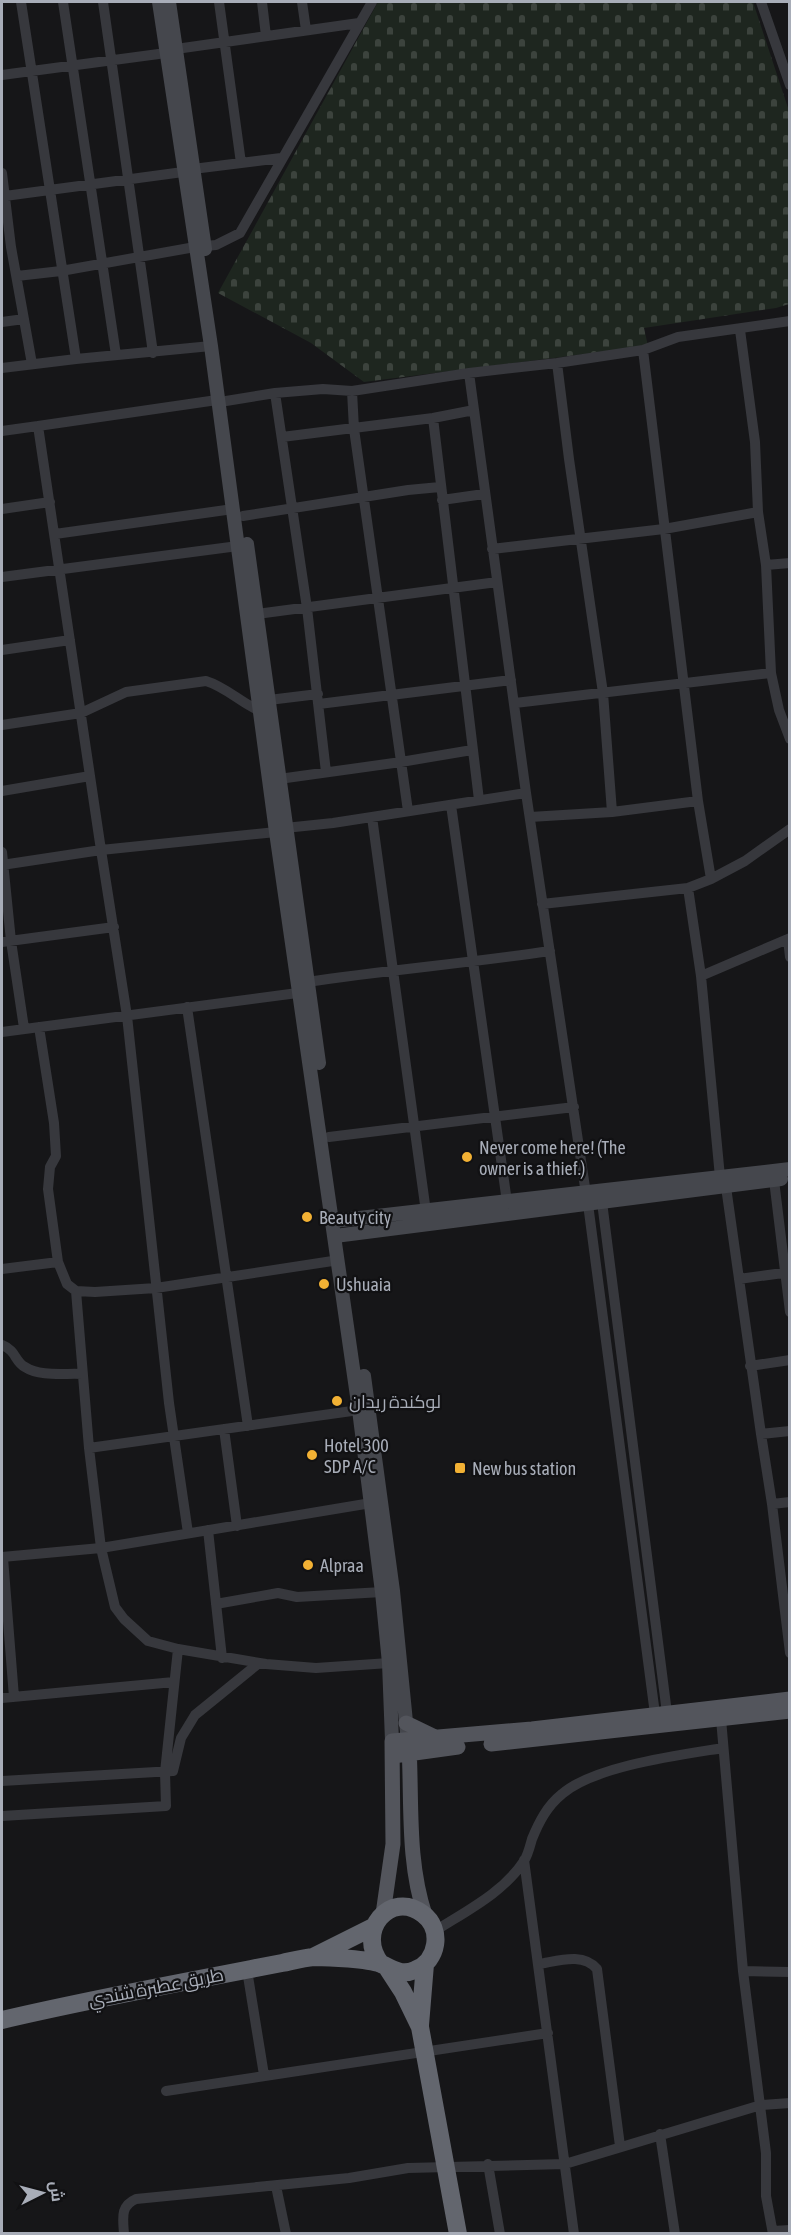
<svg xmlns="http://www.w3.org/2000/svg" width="791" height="2235" font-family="'Asap Condensed',Cairo,sans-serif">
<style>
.cemetery{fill:url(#cemetery-stones)}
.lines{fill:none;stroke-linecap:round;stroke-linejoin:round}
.street{stroke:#37383d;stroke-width:10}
.secondary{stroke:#45474d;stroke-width:14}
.primary{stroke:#53555c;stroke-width:15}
.highway{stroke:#63666e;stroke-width:18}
.poi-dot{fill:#f2b134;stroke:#111113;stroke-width:2}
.labels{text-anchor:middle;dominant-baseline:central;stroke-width:4.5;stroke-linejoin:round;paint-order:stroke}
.poi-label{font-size:18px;fill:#a8adb8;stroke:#111113;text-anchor:start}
.street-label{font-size:18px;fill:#a8adb8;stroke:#111113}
</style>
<defs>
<pattern id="cemetery-stones" width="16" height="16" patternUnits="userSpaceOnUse" patternTransform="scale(1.5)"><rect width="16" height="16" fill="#1e261f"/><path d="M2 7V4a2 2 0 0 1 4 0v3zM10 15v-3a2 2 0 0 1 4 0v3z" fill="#3c433d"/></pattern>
</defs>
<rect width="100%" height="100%" fill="#161618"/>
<path class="cemetery" d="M378,2H753L789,111V304L776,308L644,328L648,346L364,382L311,343L218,293Z"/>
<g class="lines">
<path class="street" d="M21,2L76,359
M63,2L116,355
M103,2L153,353
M219,2L241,163
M262,2L266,36
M302,2L306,30
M761,2L790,85
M176,49L359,23
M2,75L166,53
M193,169L281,158
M2,173L11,247L32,364
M5,196L183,172
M17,276L61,271L195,247L216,245L240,233L372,2
M2,322L24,319
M740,330L755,442L758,512L766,565L771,673L779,710L790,739
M643,350L698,801L711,879
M557,363L569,459L603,693L612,812
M2,368L76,359L211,346
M469,373L526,793L586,1194
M352,391L354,429L408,811
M275,393L307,608L326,772
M226,401L275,393L323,389L352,391L469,373L557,363L643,350L678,337L790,321
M433,418L479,800
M2,431L38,426
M282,437L433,418L474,410
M442,500L484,494
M2,509L50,502
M243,516L408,490L440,487
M55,534L233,509
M492,549L664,529L758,512
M766,565L790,563
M2,577L238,546
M257,614L497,582
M2,650L70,640
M269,700L318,694
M515,703L771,673
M319,704L511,680
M2,725L81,713L126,692L206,681C226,687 241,703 260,711
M279,779L401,762L472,750
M2,791L90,776
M451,805L508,1209
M372,817L426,1212
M530,817L612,812L698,801
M285,828L333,823L526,793
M2,852L11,941L24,1028
M2,865L101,850L38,426L217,400
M688,888L701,976L720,1177
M542,904L688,888L711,879L745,861L790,829
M788,939L790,957
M2,942L114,927
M701,976L790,938
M307,982C388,970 469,963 550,951
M187,1007L248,1426
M39,1027L54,1123L56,1156L50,1167L48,1189L58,1262L67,1284L76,1291L95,1292L156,1288L339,1260
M2,1032L305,992
M329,1137L574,1107
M774,1180L790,1312
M726,1187L761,1434L790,1431
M602,1202L667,1713
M588,1204L655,1714
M2,1269L58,1262
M739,1279L790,1272
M76,1291L89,1448L101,1548L371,1503
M2,1345C17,1351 14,1361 25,1367C40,1377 65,1373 82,1374
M750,1366L790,1360
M224,1429L237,1526
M761,1434L772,1504L790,1653
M89,1448L359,1410
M772,1504L790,1502
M208,1530L222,1658
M188,1533L169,1403L127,1016L101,850L276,832
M2,1557L101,1548L115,1607L124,1619L148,1641L178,1649L266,1664L316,1668L389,1663
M3,1558L14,1697
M216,1604L278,1593L297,1597L382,1592
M2,1698L174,1682
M721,1719L743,1971L766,2153V2196L773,2234
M2,1781L173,1771L181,1738L195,1715L259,1663
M2,1816L166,1806L165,1772L178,1649
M524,1860L574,2234
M435,1931C466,1911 503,1893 524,1861C528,1855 530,1846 532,1839C539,1822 547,1806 562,1794C594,1766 680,1755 723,1748
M539,1964C558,1961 583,1952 597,1969L620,2146
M247,1970L264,2075
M743,1971L790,1972
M166,2091L548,2033
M660,2134L675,2234
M488,2164L500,2234
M276,2186L286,2234
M773,2231L790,2230
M124,2234C123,2218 120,2206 136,2199L349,2178L408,2168L565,2164L761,2105L790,2103"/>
<path class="secondary" d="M159,2L211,346L276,832L359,1410L382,1592L389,1663L392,1741
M169,2L205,249
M247,544L319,1063
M333,1221L790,1169
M335,1236L781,1179
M364,1376L393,1591L407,1732"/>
<path class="primary" d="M406,1723L435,1737
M491,1744L790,1711
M409,1746C412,1803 407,1861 425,1915
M393,1756L458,1747
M383,1914L393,1844L392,1741L532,1729L790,1699"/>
<path class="highway" d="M313,1957L373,1927
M388,1969L403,1992L420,2027L458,2234
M2,2020C74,2003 147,1989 220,1975C241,1971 261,1967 282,1963C292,1961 303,1958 314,1957C329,1957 368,1959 381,1964C394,1969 401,1976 415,1970C438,1961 443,1929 423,1914C390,1889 355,1932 381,1964
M420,2025L425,1964"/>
</g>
<g class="poi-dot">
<circle cx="467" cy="1157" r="6"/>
<circle cx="307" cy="1217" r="6"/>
<circle cx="324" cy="1284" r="6"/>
<circle cx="337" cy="1401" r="6"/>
<circle cx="312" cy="1455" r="6"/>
<rect x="454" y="1462" width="12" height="12" rx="3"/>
<circle cx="308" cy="1565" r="6"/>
</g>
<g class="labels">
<g class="poi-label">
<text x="479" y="1147">Never come here! (The<tspan x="479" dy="21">owner is a thief.)</tspan></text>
<text x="319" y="1217">Beauty city</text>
<text x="336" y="1284">Ushuaia</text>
<text x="349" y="1401">لوكندة ريدان</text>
<text x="324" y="1445">Hotel 300<tspan x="324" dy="21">SDP A/C</tspan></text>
<text x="472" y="1468">New bus station</text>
<text x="320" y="1565">Alpraa</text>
</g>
<g class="street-label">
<text transform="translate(156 1987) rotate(-11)">طريق عطبرة شندي</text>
</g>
</g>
<rect width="791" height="2235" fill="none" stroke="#a8adb8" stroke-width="6"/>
<g transform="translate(42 2193) rotate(84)" stroke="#111113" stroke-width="4.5" paint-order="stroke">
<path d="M0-4.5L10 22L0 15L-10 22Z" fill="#a8adb8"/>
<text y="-9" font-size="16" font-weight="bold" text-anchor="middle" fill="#a8adb8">ش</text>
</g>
</svg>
